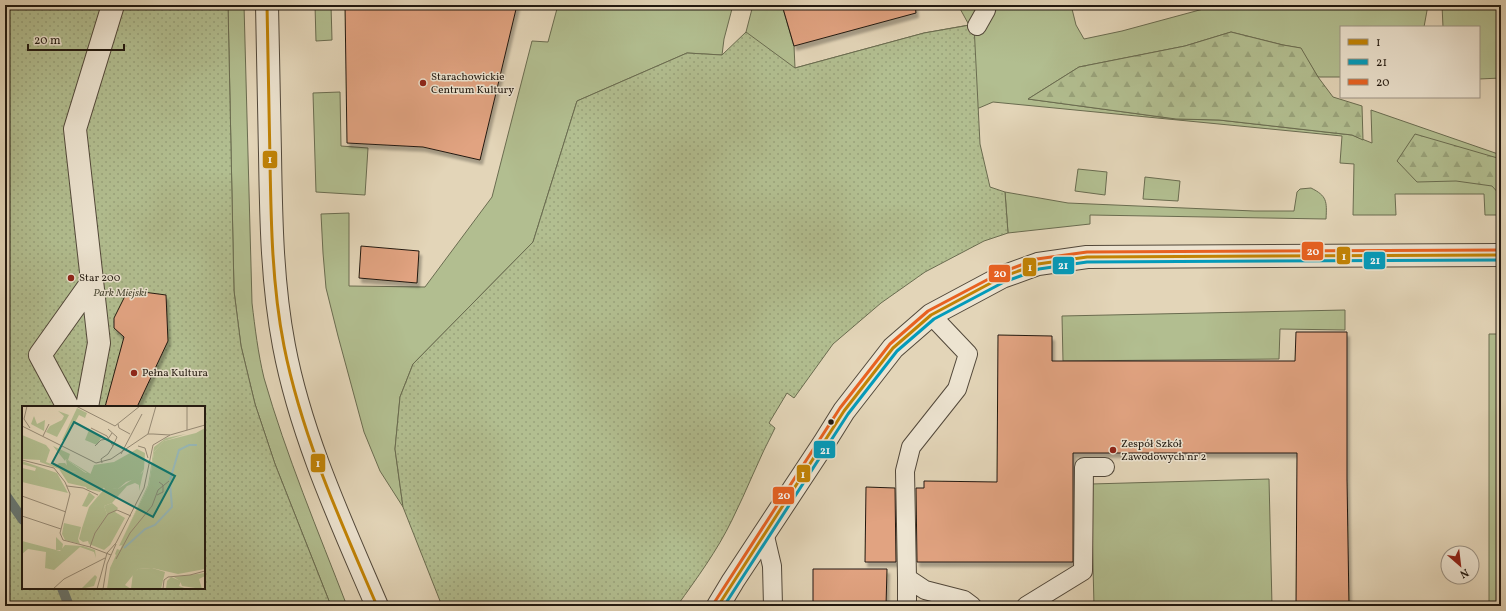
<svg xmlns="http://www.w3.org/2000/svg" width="1506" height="611" font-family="Vollkorn,serif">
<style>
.grass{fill:#b2be90;stroke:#6a6c50}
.forest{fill:url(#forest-firs);stroke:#6a6c50}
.park{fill:url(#park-dots);stroke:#6a6c50;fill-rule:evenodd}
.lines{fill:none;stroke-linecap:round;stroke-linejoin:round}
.stream{stroke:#687874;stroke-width:10}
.building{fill:#e1a381;stroke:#221910;filter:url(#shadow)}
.service-casing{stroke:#52483a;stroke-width:20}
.pedestrian-casing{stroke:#52483a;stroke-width:24}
.tertiary-casing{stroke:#52483a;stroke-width:24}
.service{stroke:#ede4d1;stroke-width:18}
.pedestrian{stroke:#ede4d1;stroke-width:22}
.tertiary{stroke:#ede4d1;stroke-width:22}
.bus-1-casing{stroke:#ede4d1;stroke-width:6}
.bus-2-casing{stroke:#ede4d1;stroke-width:6}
.bus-3-casing{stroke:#ede4d1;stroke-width:6}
.bus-1{stroke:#c28304;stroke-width:3}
.bus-2{stroke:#039bbb;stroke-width:3}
.bus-3{stroke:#e86121;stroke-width:3}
.poi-dot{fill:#8f2418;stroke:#ede4d1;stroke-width:1.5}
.bus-dot{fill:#221910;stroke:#ede4d1;stroke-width:1.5}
.labels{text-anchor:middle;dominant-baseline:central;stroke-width:3;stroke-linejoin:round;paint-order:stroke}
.poi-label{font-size:11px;fill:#221910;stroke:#ede4d1;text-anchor:start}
.park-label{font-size:11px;font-style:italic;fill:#4d4b36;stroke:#ede4d1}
.inset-river{fill:none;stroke:#97b7b6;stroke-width:2}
.inset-road{fill:none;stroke:#968a75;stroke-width:1}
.view{fill:#0f766e;fill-opacity:0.15;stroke:#0f766e;stroke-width:2}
.inset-edge{fill:none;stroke:#221910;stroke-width:2}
.line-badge{stroke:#ede4d1;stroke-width:1.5}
.badge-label{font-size:11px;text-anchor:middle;font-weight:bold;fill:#fff}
</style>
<defs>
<pattern id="forest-firs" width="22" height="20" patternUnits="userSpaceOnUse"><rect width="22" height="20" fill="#b2be90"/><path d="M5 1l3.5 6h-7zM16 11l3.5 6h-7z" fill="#99a37b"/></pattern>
<pattern id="park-dots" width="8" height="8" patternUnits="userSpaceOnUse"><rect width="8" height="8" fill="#b2be90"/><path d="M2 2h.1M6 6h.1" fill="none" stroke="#99a37b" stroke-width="1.8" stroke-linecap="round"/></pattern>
<filter id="shadow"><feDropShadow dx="2.5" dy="4.5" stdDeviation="1" flood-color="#0004"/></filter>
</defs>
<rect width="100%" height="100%" fill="#e3d5b8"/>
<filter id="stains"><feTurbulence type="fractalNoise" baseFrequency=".005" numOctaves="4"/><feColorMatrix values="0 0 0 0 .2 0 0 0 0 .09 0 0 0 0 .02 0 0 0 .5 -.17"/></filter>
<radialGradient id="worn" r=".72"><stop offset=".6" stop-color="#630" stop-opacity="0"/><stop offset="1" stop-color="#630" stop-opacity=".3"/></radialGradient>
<path class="grass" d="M228,5H244L252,303C255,328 258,353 264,378C286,455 318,531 347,606H331L275,464L255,404L241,346L234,291Z
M315,5H331L332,40L316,41Z
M558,5H733L724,39L722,55L687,53L577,101L533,242L413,364L400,397L395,449L403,507L380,471L364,432L338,336L326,288L323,253L321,214L349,213V286L425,287L492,197L532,41L548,42Z
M753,5H782L794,46L795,68L924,33L969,25L958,5H1071L1076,25L1084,39L1122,31L1218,5H1428L1424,27H1341V77H1318L1300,48L1283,45L1231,32L1185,46L1079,67L1028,99L1176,119L1219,120L1352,135L1372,143L1371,110L1501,155V215H1485L1484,194H1395L1396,215H1353L1354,164L1340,163L1342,136L993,102L939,125L711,370L746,32Z
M1442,5H1501V78L1479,79V27H1443Z
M340,92L341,146L368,148L365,195L316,192L313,93Z
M1078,169L1107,172L1105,195L1075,191Z
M1145,177L1180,181L1178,201L1143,199Z
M1311,188C1327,196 1327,201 1326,219L1090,215V224L1008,233L1005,192L1068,203L1254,211H1294L1297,192L1300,189Z
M1345,310V330L1280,329L1279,359L1063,361L1062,316Z
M1489,334H1501V606H1489Z
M1269,479L1272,606H1094L1091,484Z"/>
<path class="forest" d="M1231,32L1283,45L1301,48L1318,77L1333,97L1362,106L1363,140L1352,135L1219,120L1176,119L1028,99L1079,67L1185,46Z
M1415,134L1501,159V196L1492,186L1456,181L1417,182L1397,161Z"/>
<path class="park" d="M5,5H228L234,291L241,346L255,404L275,464L331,606H5ZM23,407H204V588H23Z
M970,25H974L980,144L990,187L1005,192L1008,233L984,241L925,272L881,303L833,344L794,398L787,393L769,423L775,428C759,458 747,490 732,520C717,551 697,578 677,606H442L403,507L395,449L400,397L413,364L533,242L577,101L687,53L722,55L746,32L795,68L924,33Z"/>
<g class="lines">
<path class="stream" d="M5,494L23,520
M62,588L69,606"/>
</g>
<path class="building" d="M345,5H517L480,160L423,147L347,143Z
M782,5H915L916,13L794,46Z
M361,246L419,251L417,283L359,278Z
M128,290L166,295L168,341L137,407H105L124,337L114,328V318Z
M1296,332H1347V479L1349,606H1296L1297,453H1073V562H917L916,488H924V481L997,482L998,335L1052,336V361H1295Z
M866,487L895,488L896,562H865Z
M813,569H887L886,606H813Z"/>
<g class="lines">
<defs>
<path id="service" d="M977,26L986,10L987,5
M931,315L968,354L957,389L911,447L905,471L907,578L925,590L964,600L972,606
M764,532L772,566L773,606
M907,606V578
M1026,606L1083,571L1084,467H1105"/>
<path id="pedestrian" d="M68,407L40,355L92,282
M87,407L99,343L75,129L113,5"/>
<path id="tertiary" d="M267,5C268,55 269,104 270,154C271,218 272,283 284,346C301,436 341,522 377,606
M718,606L733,581L824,443L844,411L893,348L931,315L1002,277L1038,264L1087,257L1501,255"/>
</defs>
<use href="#service" class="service-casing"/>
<use href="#pedestrian" class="pedestrian-casing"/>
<use href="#tertiary" class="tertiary-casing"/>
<use href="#service" class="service"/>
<use href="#pedestrian" class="pedestrian"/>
<use href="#tertiary" class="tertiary"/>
<defs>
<path id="bus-1" d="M267,5C268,57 269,109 270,160C271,222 272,285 284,346C302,437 341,522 377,606
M718,606L844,411L893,348L931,315L1002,277L1038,264L1087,257L1501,255"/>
<path id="bus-2" d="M724,606L848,414L897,351L934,319L1004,282L1039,269L1087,262L1501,260"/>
<path id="bus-3" d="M714,603L840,408L890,344L928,311L1000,273L1037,259L1087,252L1501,250"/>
</defs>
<use href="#bus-1" class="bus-1-casing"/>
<use href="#bus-2" class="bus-2-casing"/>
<use href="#bus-3" class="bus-3-casing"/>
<use href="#bus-1" class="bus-1"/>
<use href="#bus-2" class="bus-2"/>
<use href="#bus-3" class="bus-3"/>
</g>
<g class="poi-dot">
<circle cx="423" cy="83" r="4"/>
<circle cx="71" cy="278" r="4"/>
<circle cx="134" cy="373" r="4"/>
<circle cx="1113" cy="450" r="4"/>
</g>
<circle class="bus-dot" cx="831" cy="422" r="3.5"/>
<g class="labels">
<g class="poi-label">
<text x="431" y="77">Starachowickie<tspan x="431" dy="13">Centrum Kultury</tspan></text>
<text x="79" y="278">Star 200</text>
<text x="142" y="373">Pełna Kultura</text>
<text x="1121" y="444">Zespół Szkół<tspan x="1121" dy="13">Zawodowych nr 2</tspan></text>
</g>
<g class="park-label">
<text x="120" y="293">Park Miejski</text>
</g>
</g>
<g transform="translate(22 406)">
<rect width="183" height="183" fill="#e3d5b8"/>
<path d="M55,2L65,7L63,12L57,9L43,35L40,34ZM36,5L47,9L35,31L24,26L28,20L40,14L42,10ZM12,10L15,18L23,14L22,25L9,18ZM67,24L80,30L75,39L63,34ZM164,28L142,35L132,46L127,79L97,140L126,79L132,41L144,32ZM0,29L24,39L28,44L24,56L34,60L37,57H43L49,65L65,67L45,54L44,53L43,55L31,40L48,48L46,54L85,78L78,86L65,83L64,81L46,77L37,63L18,56V54L0,53ZM0,55L35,67L46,87L0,76V62L13,65L14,62L0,58ZM122,63L117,85V79L113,77L105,80L90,97L82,100L85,108L67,138L66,135L61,136L57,133L60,122L67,101L72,95L84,81L96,83L120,67ZM67,86L73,91L65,101L60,100ZM42,117L59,121L56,133L58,138L43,134L40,128ZM0,135L38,145L43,139L61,140L73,144L74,152L72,146L58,141L32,164L23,162L24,146L6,143L0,148ZM130,162L143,166L139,183H109L111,167L116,163ZM73,169L75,171L72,180L59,183Z" fill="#b2be90"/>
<path d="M44,53L45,54L65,68L49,65L45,61ZM77,93L82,100L80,105L75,108L77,118L69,132L60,133L66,106ZM34,131L41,138L40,144H34ZM183,167V170L177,173L180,183L160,180L158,175L152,171Z" fill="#b2be90"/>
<path d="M183,22V163L156,168L130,162L116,163L103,179L109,183H85L88,162L94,149L93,148L95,143L98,144L100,139L97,140L127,79L132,46L142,35L174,27ZM3,36L22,40V47L17,50L0,46ZM115,43L123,47L122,63L116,72L104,76L96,83L82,82L80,78L66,74L72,59L92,56ZM90,97L96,102L93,106L103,112L88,139L82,144L67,138L71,128L85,108L82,100ZM149,171L159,175L157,180L165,183H144L145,175Z" fill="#b2be90"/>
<path class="inset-river" d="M148,74L157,44L167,39H175M102,142L123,123L133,119L150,101L148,77"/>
<path class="inset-road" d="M5,0L2,13L8,22M54,0L93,20L118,0M165,0V24M96,18L97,22L108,28M0,20L74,57L89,53L126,28H131M69,22L85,30L91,40L86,48L79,53L80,57M86,23L95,31L91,40M126,28L134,0M131,28L148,29L183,19M21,30L27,18M73,40L79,34L86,33L90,27M116,40L123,42L126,52M99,48L120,8M0,54L32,62L43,76L48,88L38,127L41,134L68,141L89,149M45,80L61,82L76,89M135,89L141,86V79L137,76M0,90L44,106M0,110L39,123M68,141L73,127L86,108L95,104L109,110M94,153L108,127L130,100L136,84L147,75M31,183L42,173L83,152M75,183L85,147L94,137L122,82L131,39L148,29M81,183L85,158L94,138M141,183L142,174L146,171L168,169L183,165"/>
<path class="view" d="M52,16L153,70L131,111L30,57Z"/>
<rect width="183" height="183" class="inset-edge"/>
</g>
<g class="line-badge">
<rect x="262" y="150" width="16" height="19" rx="4" fill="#c28304"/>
<rect x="1301" y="241" width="23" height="20" rx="4" fill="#e86121"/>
<rect x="1336" y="246" width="15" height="19" rx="4" fill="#c28304"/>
<rect x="1363" y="251" width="23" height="19" rx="4" fill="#039bbb"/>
<rect x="1052" y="256" width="23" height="19" rx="4" fill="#039bbb"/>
<rect x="1022" y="257" width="15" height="20" rx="4" fill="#c28304"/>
<rect x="988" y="264" width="23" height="19" rx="4" fill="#e86121"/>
<rect x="813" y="440" width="23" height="19" rx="4" fill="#039bbb"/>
<rect x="310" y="453" width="16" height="20" rx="4" fill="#c28304"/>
<rect x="796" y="464" width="15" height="19" rx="4" fill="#c28304"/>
<rect x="772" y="486" width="23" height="19" rx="4" fill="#e86121"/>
</g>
<g class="badge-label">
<text x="270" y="163">1</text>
<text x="1313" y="255">20</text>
<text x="1344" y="260">1</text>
<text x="1375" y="264">21</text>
<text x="1063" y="269">21</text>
<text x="1030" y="271">1</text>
<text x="1000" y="277">20</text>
<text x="825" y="454">21</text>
<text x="318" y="467">1</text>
<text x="803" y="478">1</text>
<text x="784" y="499">20</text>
</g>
<rect width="1506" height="611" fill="none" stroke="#e3d5b8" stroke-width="20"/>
<rect x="6" y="6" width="1494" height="599" fill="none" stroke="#221910" stroke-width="2"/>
<rect x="10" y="10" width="1486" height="591" fill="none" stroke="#221910"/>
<rect x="1340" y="26" width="140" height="72" fill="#ede4d1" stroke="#9c9384"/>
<rect x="1348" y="39" width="20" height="6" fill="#c28304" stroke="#9c9384"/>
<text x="1376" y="46" font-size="12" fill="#221910">1</text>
<rect x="1348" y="59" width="20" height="6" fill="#039bbb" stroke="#9c9384"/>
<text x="1376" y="66" font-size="12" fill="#221910">21</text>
<rect x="1348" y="79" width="20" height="6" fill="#e86121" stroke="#9c9384"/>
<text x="1376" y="86" font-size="12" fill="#221910">20</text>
<g transform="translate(1460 565) rotate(152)"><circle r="19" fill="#ede4d1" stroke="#9c9384"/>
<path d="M0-3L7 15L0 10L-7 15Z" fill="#8f2418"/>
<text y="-6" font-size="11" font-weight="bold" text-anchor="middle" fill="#221910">N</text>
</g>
<path d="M28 44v6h96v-6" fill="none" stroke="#221910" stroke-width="2"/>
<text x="34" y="44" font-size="12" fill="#221910" stroke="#ede4d1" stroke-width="3" paint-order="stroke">20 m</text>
<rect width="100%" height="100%" filter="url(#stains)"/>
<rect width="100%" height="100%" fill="url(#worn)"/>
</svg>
